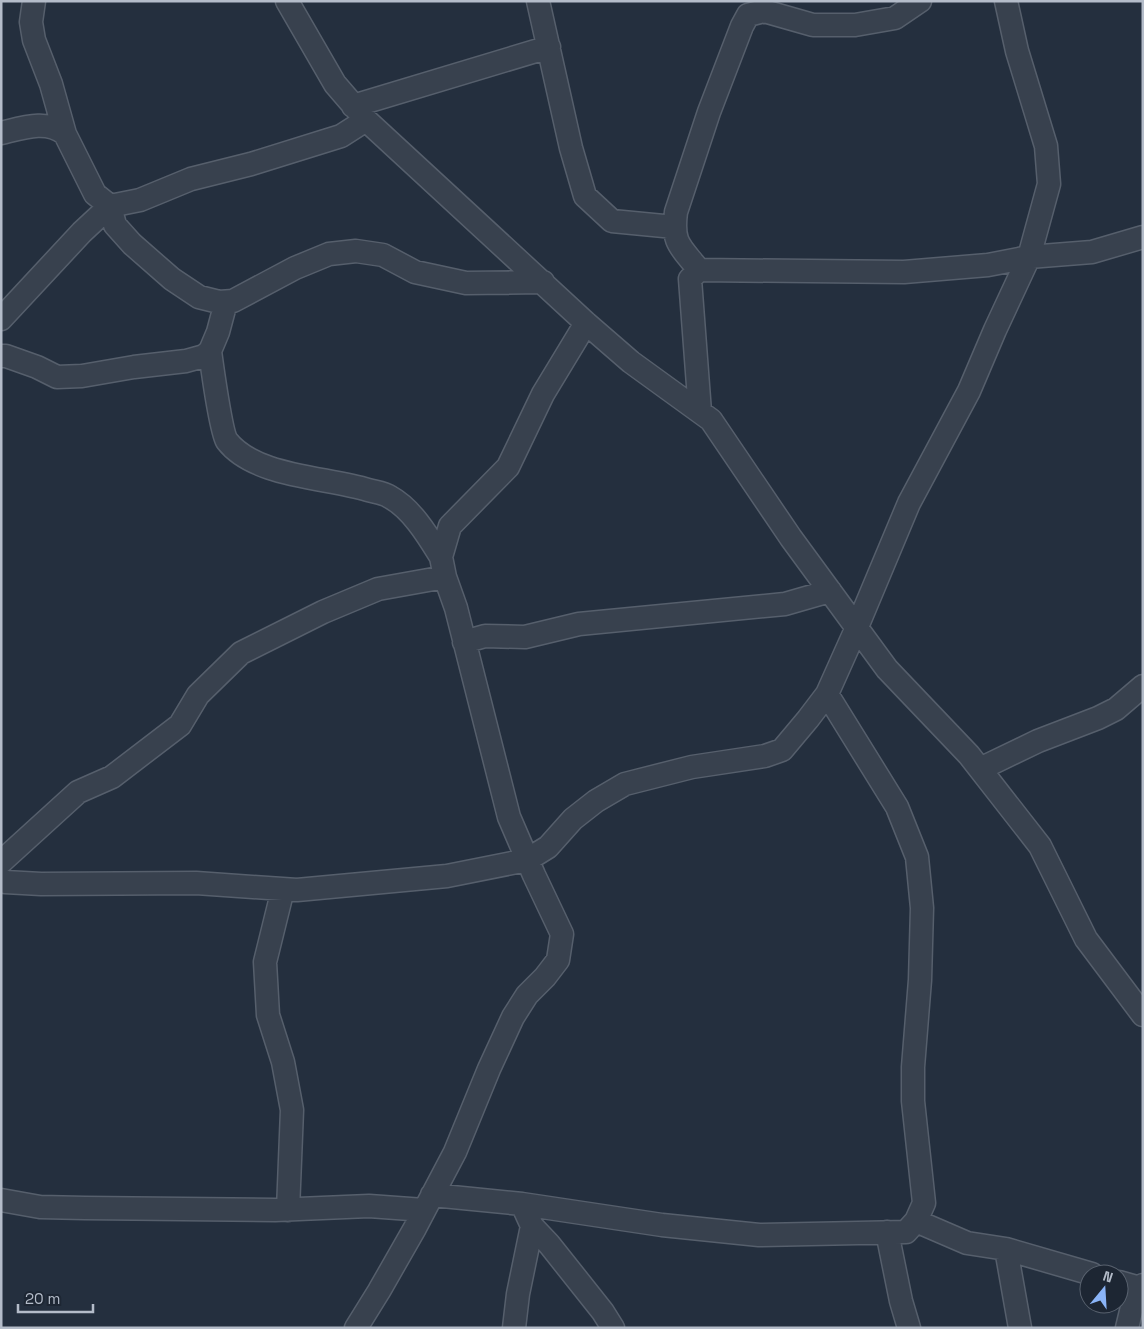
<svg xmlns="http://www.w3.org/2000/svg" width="1144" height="1329" font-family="'Space Grotesk',sans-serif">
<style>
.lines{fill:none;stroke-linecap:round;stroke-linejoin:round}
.street-casing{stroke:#565f6c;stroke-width:25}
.street{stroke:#38414e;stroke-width:22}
</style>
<rect width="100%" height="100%" fill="#242f3e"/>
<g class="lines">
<defs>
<path id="street" d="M34,1L31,22L34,40L51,84L65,134L95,194L110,206L140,200L191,179L251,164L341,136L366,120
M287,1L335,84L366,120L586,323L631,362L711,420L791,538L887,669L969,755L1040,846L1086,939L1143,1015
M538,1L571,148L585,196L612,221L674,227
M353,106L549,47
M1,133C22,128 47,119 65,134
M699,270C680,246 672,244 676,212L709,112L742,26L748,15L764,11L813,25H855L895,18L920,1
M1,319L82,232L110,206L115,225L132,244L172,279L199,297L219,302L233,301L295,268L329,254L356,251L383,255L415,272L466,283L543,282
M210,351C212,366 221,432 227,441C255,477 326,477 368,490C375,492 384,493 390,497C412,509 428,536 441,557
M1,356H6L37,367L57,377L82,376L134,367L186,361L204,356L210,351L218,332L226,302
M700,412L690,279L699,270L904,272L988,265L1029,257L1092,252L1143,237
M464,642L485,636L525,637L579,624L785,604L830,591
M980,769L1038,741L1098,718L1116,709L1143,686
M1,862L78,792L112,777L180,725L198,695L241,653L323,612L378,589L445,577
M1,879L5,882L41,884L196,883L297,890L447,876L527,860L548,847L573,819L596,801L625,784L692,767L765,756L782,750L808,719L827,694L857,627L909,503L969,391L995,330L1029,257L1049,184L1046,146L1017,51L1006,1
M283,889L265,962L268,1015L283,1062L292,1110L288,1210
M432,1195L522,1204L662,1225L759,1235L906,1232L916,1221L924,1203L913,1101V1067L920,980L922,908L917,857L897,807L827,694
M1,1200L40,1207L85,1208L275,1210L369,1206L424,1210
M522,1204L532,1226L549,1244L603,1312L613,1328
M916,1221L967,1243L1006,1249L1092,1274
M887,1232L901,1301L909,1328
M1006,1249L1020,1328
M1119,1282L1140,1288
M356,1328L379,1291L415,1228L455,1152L489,1069L513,1017L527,995L545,977L558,960L562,934L534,875L509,817L456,608L445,577L441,557L450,526L508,467L543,394L586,323
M514,1328L518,1294L532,1226
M1127,1328L1132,1307L1143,1285"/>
</defs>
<use href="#street" class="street-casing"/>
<use href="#street" class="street"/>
</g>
<rect width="1144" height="1329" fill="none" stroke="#b4bcc9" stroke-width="5"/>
<g transform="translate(1104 1289) rotate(18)"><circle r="24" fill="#1d2633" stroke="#59626f"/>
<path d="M0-4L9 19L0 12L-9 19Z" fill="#8ab4f8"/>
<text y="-8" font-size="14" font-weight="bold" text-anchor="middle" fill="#b4bcc9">N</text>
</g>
<path d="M18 1304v8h75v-8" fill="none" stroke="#b4bcc9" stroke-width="2.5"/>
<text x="25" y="1304" font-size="15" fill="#b4bcc9" stroke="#1d2633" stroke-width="4" paint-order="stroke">20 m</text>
</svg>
